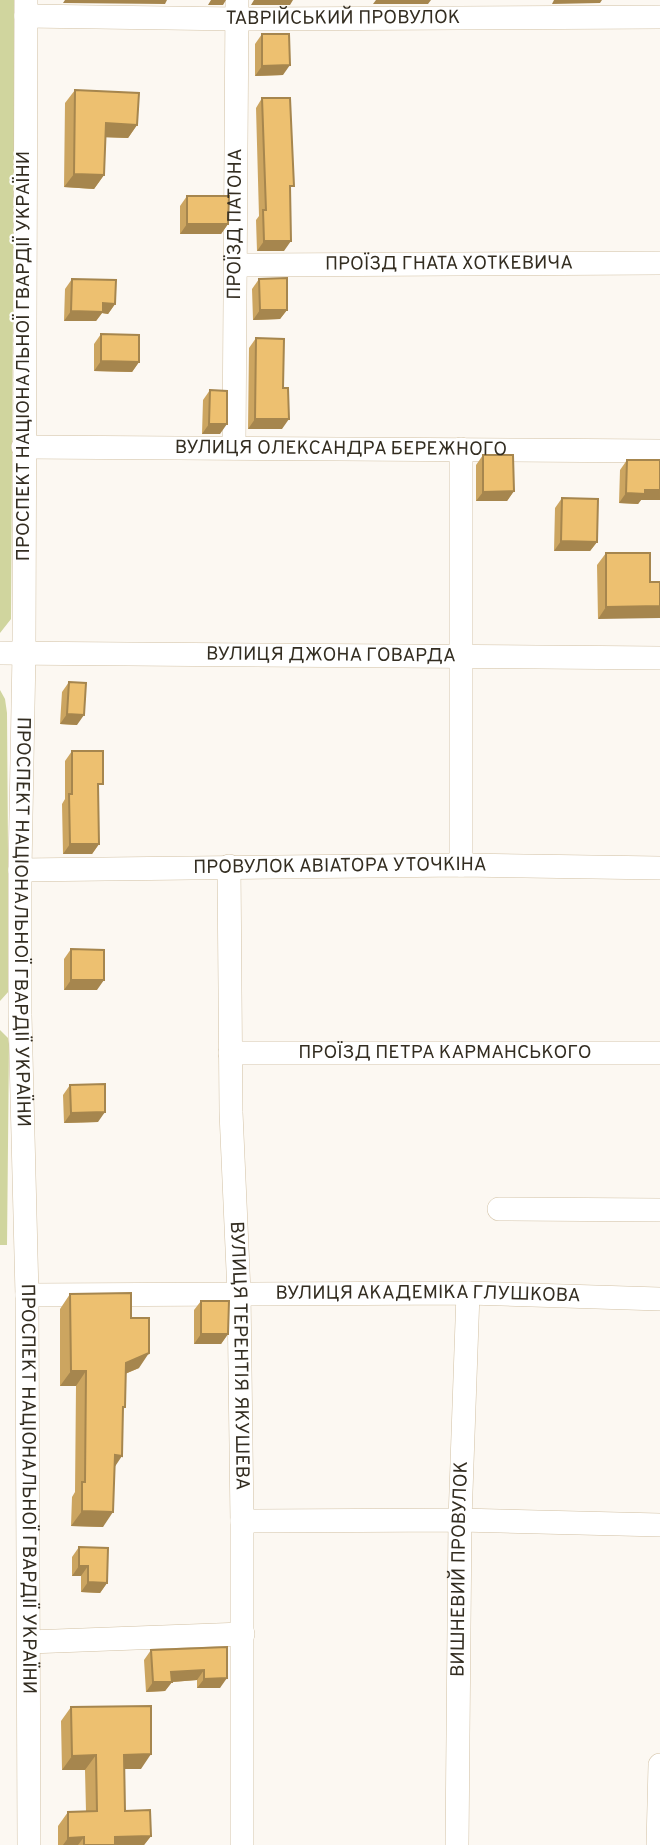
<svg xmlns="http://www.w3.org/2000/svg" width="660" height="1845" font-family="Overpass,sans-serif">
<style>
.green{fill:#d0d59e}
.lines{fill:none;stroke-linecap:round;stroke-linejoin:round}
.minor-casing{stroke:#d2c1a4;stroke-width:24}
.minor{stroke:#fff;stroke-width:23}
.wall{fill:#cca560}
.shaded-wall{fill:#a6864e}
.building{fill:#edc070;stroke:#a6864e;stroke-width:2}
.labels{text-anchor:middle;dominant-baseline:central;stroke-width:5;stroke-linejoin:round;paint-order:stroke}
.street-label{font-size:19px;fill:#332d21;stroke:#fff}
</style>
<rect width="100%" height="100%" fill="#fcf8f2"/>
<path class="green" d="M0,0H15L11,619L0,633Z
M0,690L5,699L7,713L9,991L0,1001Z
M0,1030L8,1038L9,1044L7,1245H0Z"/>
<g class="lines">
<defs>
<g id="minor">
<path id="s1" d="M26,0L24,653L20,870V1015L27,1295L29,1845"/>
<path id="s2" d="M26,16L237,19L660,17"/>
<path id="s3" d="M237,265L660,263"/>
<path id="s4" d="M23,447L660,451"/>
<path id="s5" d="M234,448L237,0"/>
<path d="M461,449V865"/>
<path id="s6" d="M0,653L660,658"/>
<path id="s7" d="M229,866L231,1112L239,1293L242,1521V1845"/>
<path id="s8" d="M20,870L461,865L660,868"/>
<path id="s9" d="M230,1053H660"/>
<path d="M499,1209L660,1210"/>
<path id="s10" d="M27,1295L468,1293L660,1299"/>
<path d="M242,1521L460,1520L660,1525"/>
<path d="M29,1642L243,1634"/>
<path id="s11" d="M457,1845L460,1520L468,1293"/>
<path d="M658,1845L660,1765"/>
</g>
</defs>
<use href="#minor" class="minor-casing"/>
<use href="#minor" class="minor"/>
</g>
<path class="wall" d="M262,34L283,75L255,76V44Z
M75,90L137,125L128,138L105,137L104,175L94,189L64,187L65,103Z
M262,98L290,191L284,251H257L256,220L259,216L256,108Z
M187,196L228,224L221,234H180V206Z
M72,279L115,304L108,314L102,313L96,321H64L65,289Z
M259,279L287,310L280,319L253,320L252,289Z
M101,334L139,362L132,372L94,371V344Z
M256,338L282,429H248L249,348Z
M210,390L220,434H202L203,400Z
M483,455L514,491L507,501H476V465Z
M627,460L641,500L638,504L619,503L620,470Z
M562,498L597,542L590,551H554L555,508Z
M606,553L650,582L598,619L597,565Z
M69,682L77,725L60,724L62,692Z
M72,751L98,792L99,844L92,854H63L62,804L65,799V761Z
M71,949L97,990H64V959Z
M70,1085L98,1122L64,1123L63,1095Z
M70,1294L131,1318L139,1368L125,1374V1407L123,1410L114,1467L103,1527L71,1526L72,1497L75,1492L76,1386H60V1309Z
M201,1301L228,1334L221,1344H194V1310Z
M79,1547L107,1583L100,1593L81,1592V1576H72V1557Z
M227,1647L220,1688H197V1680L172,1682L165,1691L146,1692L144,1660L151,1650Z
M71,1707L141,1769H125V1811L151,1836L144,1845H58V1826L68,1812L86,1811L85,1770H62L61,1721Z"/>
<path class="shaded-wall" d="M65,0H167L165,4L63,3Z
M211,0H226L223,5H208Z
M254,0H293L290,5H251Z
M376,0H431L428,4H373Z
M554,0H602L600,3L552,4Z
M290,65L283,75L255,76L262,66Z
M106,123L137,125L128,138L97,137Z
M74,174L104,175L94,189L64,187Z
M187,224H228L221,234H180Z
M264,241H291L284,251H257Z
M103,303L115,304L108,314L102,313L96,321H64L71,311Z
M260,310H287L280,319L253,320Z
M101,361L139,362L132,372L94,371Z
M255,419H289L282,429H248Z
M209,424H227L220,434H202Z
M645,490H660V500H641L638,504L619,503L626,493Z
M514,491L507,501H476L483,492Z
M561,541L597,542L590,551H554Z
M660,606V618L598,619L606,607Z
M67,714L84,715L77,725L60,724Z
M70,844H99L92,854H63Z
M71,980H104L97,990H64Z
M105,1112L98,1122L64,1123L71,1113Z
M201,1334H228L221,1344H194Z
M149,1353L139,1368L115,1378L126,1363Z
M71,1371H86L76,1386H60Z
M115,1455L122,1456L112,1471Z
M82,1511L113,1512L103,1527L71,1526Z
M79,1566H88L81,1576H72Z
M88,1582L107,1583L100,1593L81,1592Z
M204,1670L197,1680L172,1682L165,1691L146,1692L153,1682L171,1672Z
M227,1678L220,1688H197L204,1679Z
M151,1754L141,1769H114L124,1755Z
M96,1755L85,1770H62L72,1756Z
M151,1836L144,1845H109L115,1837Z
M84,1837L78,1845H63L68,1838Z"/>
<path class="building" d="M262,34H289L290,65L262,66Z
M75,90L139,93L137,125L106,123L104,175L74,174Z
M262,98H290L294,186H290L291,241H264L263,210H266Z
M187,196H229L228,224H187Z
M287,278V310H260L259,279Z
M72,279L116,280L115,304L103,303V312L71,311Z
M101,334L139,335V362L101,361Z
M256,338L284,339L283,388H288L289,419H255Z
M210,390L227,391V424H209Z
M483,455H513L514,491L483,492Z
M627,460H660V490H645V494L626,493Z
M562,498L598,499L597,542L561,541Z
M606,553H650V582H660V606L606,607Z
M69,682L86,683L84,715L67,714Z
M72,751H103V784H98L99,844H70L69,794H72Z
M71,949L104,950V980H71Z
M105,1084V1112L71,1113L70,1085Z
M131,1293V1318H149V1353L126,1363L125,1407H123L122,1456L115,1455L113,1512L82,1511V1482H85L86,1371H71L70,1294Z
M201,1301H229L228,1334H201Z
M79,1547L108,1548L107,1583L88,1582V1566H79Z
M227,1647V1678L204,1679V1670L171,1672L172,1682H153L151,1650Z
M151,1706V1754L124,1755L125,1811L150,1810L151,1836L115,1837V1845H84V1837L68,1838V1812L97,1811L96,1755L72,1756L71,1707Z"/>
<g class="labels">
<g class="street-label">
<text stroke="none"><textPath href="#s2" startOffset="317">ТАВРІЙСЬКИЙ ПРОВУЛОК</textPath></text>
<text stroke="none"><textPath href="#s5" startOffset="224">ПРОЇЗД ПАТОНА</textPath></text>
<text stroke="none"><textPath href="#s3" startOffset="212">ПРОЇЗД ГНАТА ХОТКЕВИЧА</textPath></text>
<text transform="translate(24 356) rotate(-90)">ПРОСПЕКТ НАЦІОНАЛЬНОЇ ГВАРДІЇ УКРАЇНИ</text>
<text stroke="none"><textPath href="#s4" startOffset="318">ВУЛИЦЯ ОЛЕКСАНДРА БЕРЕЖНОГО</textPath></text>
<text stroke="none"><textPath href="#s6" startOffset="331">ВУЛИЦЯ ДЖОНА ГОВАРДА</textPath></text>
<text stroke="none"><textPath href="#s8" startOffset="320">ПРОВУЛОК АВІАТОРА УТОЧКІНА</textPath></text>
<text stroke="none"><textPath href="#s1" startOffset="922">ПРОСПЕКТ НАЦІОНАЛЬНОЇ ГВАРДІЇ УКРАЇНИ</textPath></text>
<text stroke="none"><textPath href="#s9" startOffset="215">ПРОЇЗД ПЕТРА КАРМАНСЬКОГО</textPath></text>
<text stroke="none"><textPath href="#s10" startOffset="401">ВУЛИЦЯ АКАДЕМІКА ГЛУШКОВА</textPath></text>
<text stroke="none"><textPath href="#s7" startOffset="490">ВУЛИЦЯ ТЕРЕНТІЯ ЯКУШЕВА</textPath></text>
<text stroke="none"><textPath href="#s1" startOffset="1489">ПРОСПЕКТ НАЦІОНАЛЬНОЇ ГВАРДІЇ УКРАЇНИ</textPath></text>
<text stroke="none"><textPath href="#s11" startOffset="276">ВИШНЕВИЙ ПРОВУЛОК</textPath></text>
</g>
</g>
</svg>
